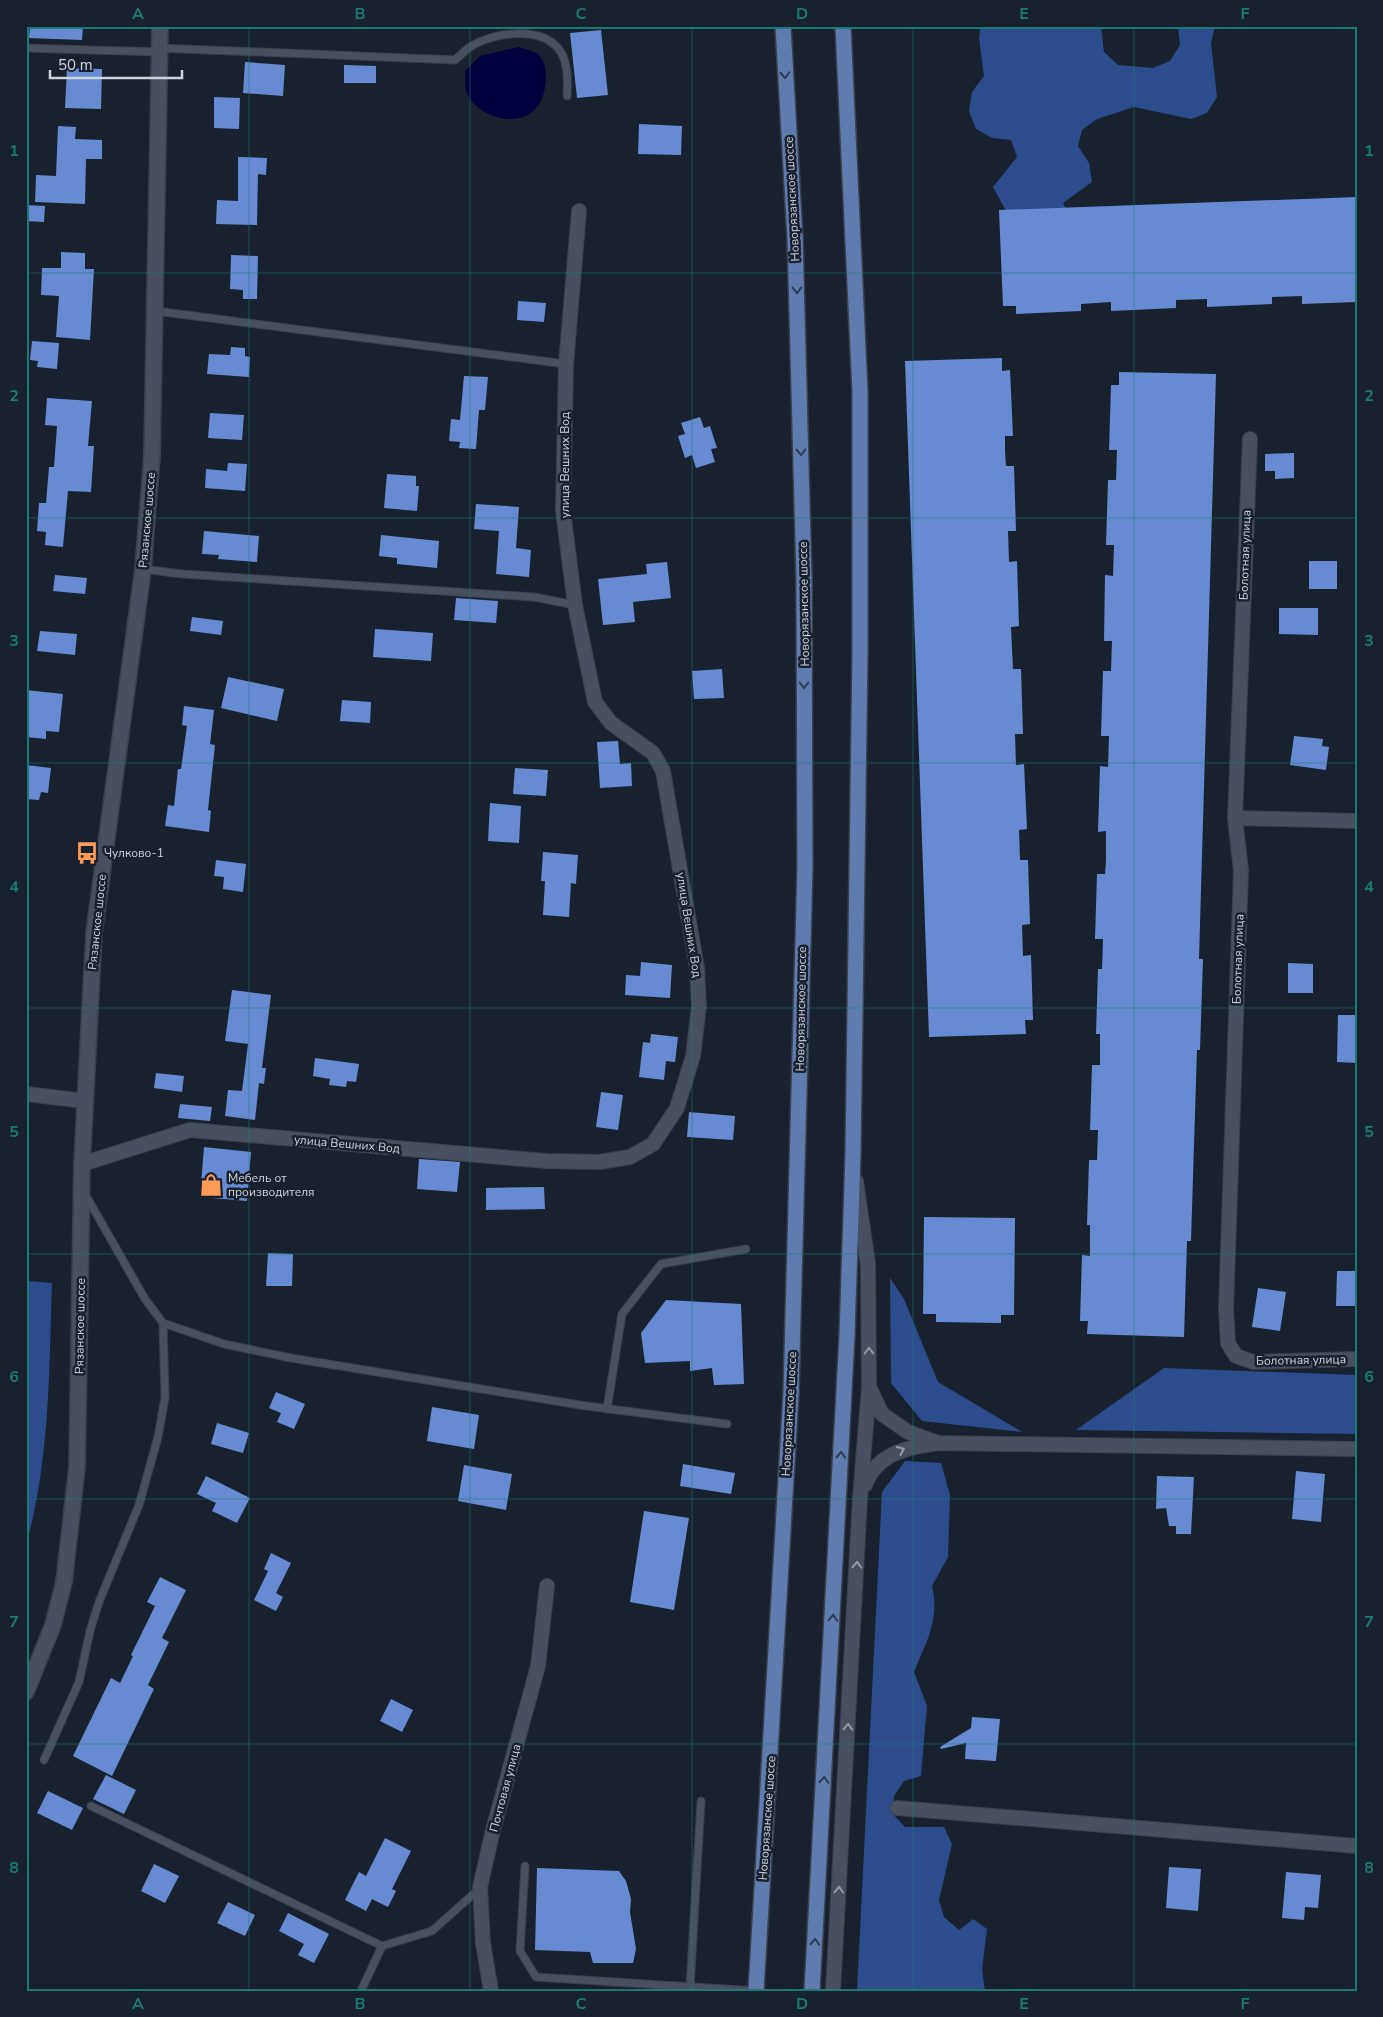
<svg xmlns="http://www.w3.org/2000/svg" width="1383" height="2017" font-family="'Nunito Sans',sans-serif">
<style>
.forest{fill:#2c4c8e}
.water{fill:#00003f}
.building{fill:#678bd3}
.lines{fill:none;stroke-linecap:round;stroke-linejoin:round}
.service-casing{stroke:#3a3f4a;stroke-width:9}
.minor-casing{stroke:#3a3f4a;stroke-width:16}
.secondary-casing{stroke:#3a3f4a;stroke-width:18}
.trunk-casing{stroke:#3a3f4a;stroke-width:18}
.service{stroke:#485060;stroke-width:7}
.minor{stroke:#485060;stroke-width:14}
.secondary{stroke:#485060;stroke-width:15}
.trunk{stroke:#607bb0;stroke-width:15}
.oneway{stroke:#2f3c55}
.oneway2{stroke:#9299a5}
.grid{fill:none;stroke:#197b74;stroke-width:1;stroke-opacity:0.55}
.labels{text-anchor:middle;dominant-baseline:central;stroke-width:5;stroke-linejoin:round;paint-order:stroke}
.street-label{font-size:12px;fill:#cfd4dd;stroke:#1a212e}
.poi-label{font-size:12px;fill:#cfd4dd;stroke:#1a212e;text-anchor:start}
.neatline{fill:none;stroke:#197b74;stroke-width:2}
.grid-label{font-size:16px;text-anchor:middle;font-weight:bold;fill:#197b74}
</style>
<rect width="100%" height="100%" fill="#1a212e"/>
<path class="forest" d="M981,26H1101L1104,52L1118,65L1153,68L1170,61L1180,45L1178,26H1215L1211,43L1217,97L1207,113L1191,119L1134,107L1097,119L1082,130L1078,146L1089,163L1092,182L1063,203L1071,220H1011L993,187L1017,157L1011,140L992,138L976,129L969,111L972,92L984,76L979,38Z
M890,1278L904,1299L938,1382L1022,1432L922,1421L891,1383Z
M26,1281L52,1283C49,1371 50,1460 26,1545Z
M1164,1368L1357,1375V1434L1076,1430Z
M905,1461L941,1463L950,1495L948,1557L932,1586C940,1620 926,1642 914,1672L927,1706L921,1776L904,1781L894,1796L892,1813L905,1827H944L952,1844L939,1900L944,1917L959,1930L973,1919L987,1929L982,1969L985,1991H857L882,1492Z"/>
<path class="water" d="M519,47C525,49 536,51 540,56C551,71 546,103 531,113C511,127 478,115 467,94C464,89 466,78 465,71L480,56Z"/>
<path class="building" d="M30,26H83L82,40L29,38Z
M601,30L608,95L577,98L570,33Z
M245,62L285,65L283,96L243,93Z
M344,65L376,66V83H344Z
M67,68L102,69L101,109L65,108Z
M214,97L240,98L239,129L214,128Z
M639,124L682,126L681,155L638,154Z
M58,126L76,127L75,139L102,140V159H86L85,204L35,202L36,175L56,176Z
M238,157L267,158L266,175L258,174L257,225L216,224L217,200L238,201Z
M1357,197V302L1302,304V296L1272,297V304L1207,307V299L1176,300V308L1111,311V302L1081,304V311L1016,314V306H1003L999,210Z
M26,205L45,206L44,222L26,221Z
M61,252L85,253V269H94L90,340L56,337L59,296L41,295L42,268H61Z
M231,255L258,256L257,299H243V290L230,289Z
M518,301L546,303L544,322L517,320Z
M32,341L59,343L57,369L37,367L38,361L30,360Z
M231,347L245,348V356L250,357L249,377L207,374L209,354L230,355Z
M1002,358V371L1010,370L1013,436H1005V451L1006,466H1014L1016,531H1008L1009,562L1017,561L1019,626L1011,627L1013,669H1021L1023,734H1015L1016,765L1024,764L1027,829L1019,830L1020,860H1028L1030,924L1022,925L1023,956L1031,955L1033,1020H1025L1026,1034L929,1037L905,361Z
M1119,372L1216,374L1199,959H1203L1200,1050H1197L1191,1241H1187L1184,1337L1087,1334L1088,1321H1080L1082,1255L1090,1256V1225H1087L1089,1160H1097L1098,1130H1090L1092,1065H1100V1034H1096L1098,969H1102L1103,939H1095L1097,874H1105L1106,861V831L1098,832L1100,766L1108,767L1109,736H1101L1103,671H1111L1112,641H1104L1105,575L1113,576L1114,545H1106L1108,480H1116L1117,450H1109L1111,385H1119Z
M464,376L488,377L485,410H479L476,449L459,448L460,442L449,441L451,419L460,420Z
M47,398L92,401L88,446H94L91,492L68,491L63,547L45,545L46,532L37,531L39,503H46L49,467H54L57,426L45,425Z
M210,413L244,415L242,440L208,438Z
M700,417L704,428L710,426L717,448L711,449L715,462L696,468L692,455L685,458L678,436L685,434L681,423Z
M1294,453V478L1275,479V471H1265V454Z
M228,463L247,464L245,491L205,488L206,469L227,471Z
M387,474L416,476V486H419L417,511L384,508Z
M476,504L519,507L516,548L531,550L529,577L496,574L499,531L474,529Z
M204,531L259,536L257,562L218,559L219,555L202,554Z
M381,535L439,541L437,568L397,564V558L379,556Z
M1309,561H1337V589H1309Z
M667,562L671,598L633,602L635,622L603,625L598,579L647,574L646,564Z
M55,575L87,578L85,594L53,591Z
M456,598L498,601L496,623L454,620Z
M1279,608H1318V635L1279,634Z
M192,617L223,621L221,635L190,631Z
M375,629L433,633L431,661L373,657Z
M40,631L77,634L75,655L37,651Z
M722,669L724,698L694,699L692,671Z
M228,677L284,689L277,721L221,708Z
M26,690L63,694L59,732L46,731V739L26,737Z
M342,700L371,702L370,723L340,721Z
M184,706L214,710L210,744L215,745L208,810L211,811L209,832L165,826L168,805L174,806L178,769H181L187,726L182,725Z
M1294,736L1323,739L1322,746L1329,747L1326,770L1290,765Z
M618,741L620,764L631,763L632,786L600,788L597,742Z
M26,765L51,768L48,793L41,792L39,800L26,799Z
M515,768L548,770L546,796L513,794Z
M490,803L521,806L519,843L488,841Z
M543,852L578,855L576,884L571,883L569,917L543,915L545,881H541Z
M216,860L246,864L243,892L223,889L224,877L214,876Z
M641,962L672,965L670,998L625,995L626,975L640,976Z
M1288,963L1313,964V993H1288Z
M232,990L271,995L262,1068H266L264,1084L259,1083L255,1120L225,1116L228,1090L242,1091L248,1044L225,1041Z
M1338,1015H1357V1063L1337,1062Z
M651,1034L678,1037L675,1062L666,1061L664,1080L639,1077L643,1042L650,1043Z
M315,1058L359,1064L356,1082L347,1081L346,1087L329,1085L330,1079L313,1076Z
M156,1073L184,1076L182,1092L154,1088Z
M601,1092L623,1095L618,1130L596,1127Z
M180,1104L212,1107L210,1121L178,1118Z
M689,1112L735,1116L733,1140L687,1137Z
M204,1147L251,1152L247,1201L200,1197Z
M419,1159L460,1162L457,1192L417,1189Z
M544,1187L545,1209L486,1210V1188Z
M924,1217L1015,1218L1014,1315H1001V1323L936,1322V1314H923Z
M268,1253L293,1254L292,1286H266Z
M1337,1271H1357V1306H1336Z
M1258,1288L1286,1292L1280,1331L1252,1327Z
M666,1300L741,1304L744,1384L714,1385L712,1368L690,1371V1361L645,1363L641,1333Z
M276,1392L305,1404L294,1429L277,1422L281,1413L269,1408Z
M432,1407L479,1415L474,1449L427,1441Z
M217,1423L249,1433L243,1453L211,1444Z
M683,1464L735,1473L731,1494L680,1486Z
M464,1465L512,1474L506,1510L458,1501Z
M1296,1471L1325,1474L1321,1522L1292,1519Z
M206,1476L250,1498L237,1523L212,1511L216,1503L197,1494Z
M1157,1476L1194,1477L1191,1534H1176V1526H1169L1166,1508L1156,1509Z
M644,1511L689,1518L674,1610L630,1602Z
M271,1553L291,1563L276,1593L283,1597L276,1611L254,1600L268,1571L264,1569Z
M160,1577L186,1590L162,1638L169,1642L148,1685L154,1689L112,1776L73,1756L111,1678L120,1683L133,1656L131,1655L155,1606L147,1602Z
M391,1699L413,1710L402,1732L380,1721Z
M972,1717L1000,1719L996,1761L965,1759L966,1743L941,1749L940,1747L971,1728Z
M106,1775L136,1790L124,1814L93,1799Z
M48,1791L83,1808L72,1830L37,1813Z
M385,1838L411,1851L392,1889L396,1891L388,1907L372,1899L366,1911L345,1900L359,1872L366,1876Z
M154,1864L179,1876L165,1903L141,1891Z
M1169,1867L1201,1869L1198,1911L1166,1908Z
M537,1868L619,1871L626,1881L631,1899L630,1912L636,1949L633,1963H593L590,1952L535,1950Z
M1286,1872L1321,1875L1318,1908L1305,1907L1304,1920L1282,1918Z
M228,1902L255,1915L245,1936L217,1923Z
M288,1913L329,1934L314,1963L298,1955L304,1944L279,1931Z"/>
<g class="lines">
<defs>
<path id="service" d="M26,48L159,52
M159,48L455,60C460,56 464,51 470,47C493,32 545,24 562,54C568,66 568,83 567,96
M156,311L566,364
M143,569L182,574L534,597L575,605
M85,1194L145,1299L163,1323L224,1344L291,1358L586,1406L727,1424
M607,1409L622,1314L661,1264L746,1249
M44,1760L79,1682L90,1631L99,1602L139,1505L158,1437L165,1397L163,1323
M91,1806L382,1946L432,1931L480,1888
M525,1866L520,1951L536,1977L756,1991
M690,1987L701,1801
M361,1991L382,1946"/>
<path id="minor" d="M1250,439L1235,818L1241,871L1226,1309L1228,1343L1236,1356L1253,1362L1357,1359
M1235,818L1357,821
M26,1094L85,1101
M82,1164L190,1130L546,1161L599,1162L630,1157L653,1144L677,1108L693,1056L699,1006L697,968L663,771L653,753L611,723L595,702L575,605L563,511L566,364L579,211
M869,1387L882,1414L908,1432L936,1442
M865,1485C877,1453 908,1447 939,1443L1357,1449
M897,1808L1357,1846
M491,1991L483,1943L480,1887L493,1830L538,1666L547,1586
M833,1991L860,1498L869,1387L868,1264L856,1181"/>
<path id="secondary" d="M26,1692L53,1625L64,1582L77,1467L82,1164L94,933L143,569L152,456L160,26"/>
<path id="trunk" d="M756,1991L791,1393L805,867L804,578L795,238L783,26
M812,1991L847,1335L853,1154L860,651V392L843,26"/>
</defs>
<use href="#service" class="service-casing"/>
<use href="#minor" class="minor-casing"/>
<use href="#secondary" class="secondary-casing"/>
<use href="#trunk" class="trunk-casing"/>
<use href="#service" class="service"/>
<use href="#minor" class="minor"/>
<use href="#secondary" class="secondary"/>
<use href="#trunk" class="trunk"/>
</g>
<defs><path id="oneway-chevron" d="M-2-3.5L2.5 0L-2 3.5" fill="none" stroke-width="1.6" stroke-linecap="round" stroke-linejoin="round" transform="scale(1.25)"/></defs>
<g class="oneway">
<use href="#oneway-chevron" transform="translate(785 75) rotate(87)"/>
<use href="#oneway-chevron" transform="translate(797 290) rotate(89)"/>
<use href="#oneway-chevron" transform="translate(801 452) rotate(89)"/>
<use href="#oneway-chevron" transform="translate(804 685) rotate(90)"/>
<use href="#oneway-chevron" transform="translate(841 1455) rotate(-87)"/>
<use href="#oneway-chevron" transform="translate(833 1618) rotate(-87)"/>
<use href="#oneway-chevron" transform="translate(824 1780) rotate(-87)"/>
<use href="#oneway-chevron" transform="translate(815 1942) rotate(-87)"/>
</g>
<g class="oneway2">
<use href="#oneway-chevron" transform="translate(869 1351) rotate(-90)"/>
<use href="#oneway-chevron" transform="translate(901 1450) rotate(-24)"/>
<use href="#oneway-chevron" transform="translate(857 1565) rotate(-87)"/>
<use href="#oneway-chevron" transform="translate(848 1727) rotate(-87)"/>
<use href="#oneway-chevron" transform="translate(839 1890) rotate(-87)"/>
</g>
<path class="grid" d="M249,26V1991M470,26V1991M692,26V1991M913,26V1991M1134,26V1991M26,273H1357M26,518H1357M26,763H1357M26,1008H1357M26,1254H1357M26,1499H1357M26,1744H1357"/>
<defs>
<symbol id="bus-bare" viewBox="-9 -9 18 18"><path d="M-5-6H5V4H4V6H2V4H-2V6H-4V4H-5ZM-3.5-4V0h7V-4ZM-3.5 1.2v1.5H-2V1.2ZM2 1.2v1.5H3.5V1.2Z" fill="#fe9b58" stroke="#1a212e" stroke-width="2.5" paint-order="stroke"/></symbol>
<symbol id="shop-bare" viewBox="-9 -9 18 18"><path d="M-5-2.5h2.3a2.7 3.5 0 0 1 5.4 0H5L5.5 6h-11ZM-1.5-2.5h3a1.5 2.3 0 0 0-3 0Z" fill="#fe9b58" stroke="#1a212e" stroke-width="2.5" paint-order="stroke"/></symbol>
</defs>
<g fill-rule="evenodd">
<use href="#bus-bare" x="71" y="837" width="32" height="32"/>
<use href="#shop-bare" x="195" y="1169" width="32" height="32"/>
</g>
<g class="labels">
<g class="street-label">
<text transform="translate(792 199) rotate(-93)">Новорязанское шоссе</text>
<text transform="translate(565 465) rotate(-90)">улица Вешних Вод</text>
<text transform="translate(147 520) rotate(-85)">Рязанское шоссе</text>
<text transform="translate(1245 555) rotate(-88)">Болотная улица</text>
<text transform="translate(804 604) rotate(-91)">Новорязанское шоссе</text>
<text transform="translate(97 922) rotate(-84)">Рязанское шоссе</text>
<text transform="translate(689 925) rotate(81)">улица Вешних Вод</text>
<text transform="translate(1238 959) rotate(-88)">Болотная улица</text>
<text transform="translate(801 1009) rotate(-89)">Новорязанское шоссе</text>
<text transform="translate(347 1144) rotate(5)">улица Вешних Вод</text>
<text transform="translate(80 1326) rotate(-89)">Рязанское шоссе</text>
<text transform="translate(1301 1360) rotate(-1)">Болотная улица</text>
<text transform="translate(789 1414) rotate(-87)">Новорязанское шоссе</text>
<text transform="translate(505 1788) rotate(-75)">Почтовая улица</text>
<text transform="translate(767 1818) rotate(-86)">Новорязанское шоссе</text>
</g>
<g class="poi-label">
<text x="104" y="853">Чулково-1</text>
<text x="228" y="1178">Мебель от<tspan x="228" dy="14">производителя</tspan></text>
</g>
</g>
<rect width="1383" height="2017" fill="none" stroke="#1a212e" stroke-width="55"/>
<path d="M50 70v8h132v-8" fill="none" stroke="#cfd4dd" stroke-width="2.5"/>
<text x="58" y="70" font-size="15" fill="#cfd4dd" stroke="#1a212e" stroke-width="4" paint-order="stroke">50 m</text>
<rect x="28" y="28" width="1328" height="1962" class="neatline"/>
<g class="grid-label">
<text x="138" y="19">A</text>
<text x="360" y="19">B</text>
<text x="581" y="19">C</text>
<text x="802" y="19">D</text>
<text x="1024" y="19">E</text>
<text x="1245" y="19">F</text>
<text x="14" y="156">1</text>
<text x="1369" y="156">1</text>
<text x="14" y="401">2</text>
<text x="1369" y="401">2</text>
<text x="14" y="646">3</text>
<text x="1369" y="646">3</text>
<text x="14" y="892">4</text>
<text x="1369" y="892">4</text>
<text x="14" y="1137">5</text>
<text x="1369" y="1137">5</text>
<text x="14" y="1382">6</text>
<text x="1369" y="1382">6</text>
<text x="14" y="1627">7</text>
<text x="1369" y="1627">7</text>
<text x="14" y="1873">8</text>
<text x="1369" y="1873">8</text>
<text x="138" y="2009">A</text>
<text x="360" y="2009">B</text>
<text x="581" y="2009">C</text>
<text x="802" y="2009">D</text>
<text x="1024" y="2009">E</text>
<text x="1245" y="2009">F</text>
</g>
</svg>
